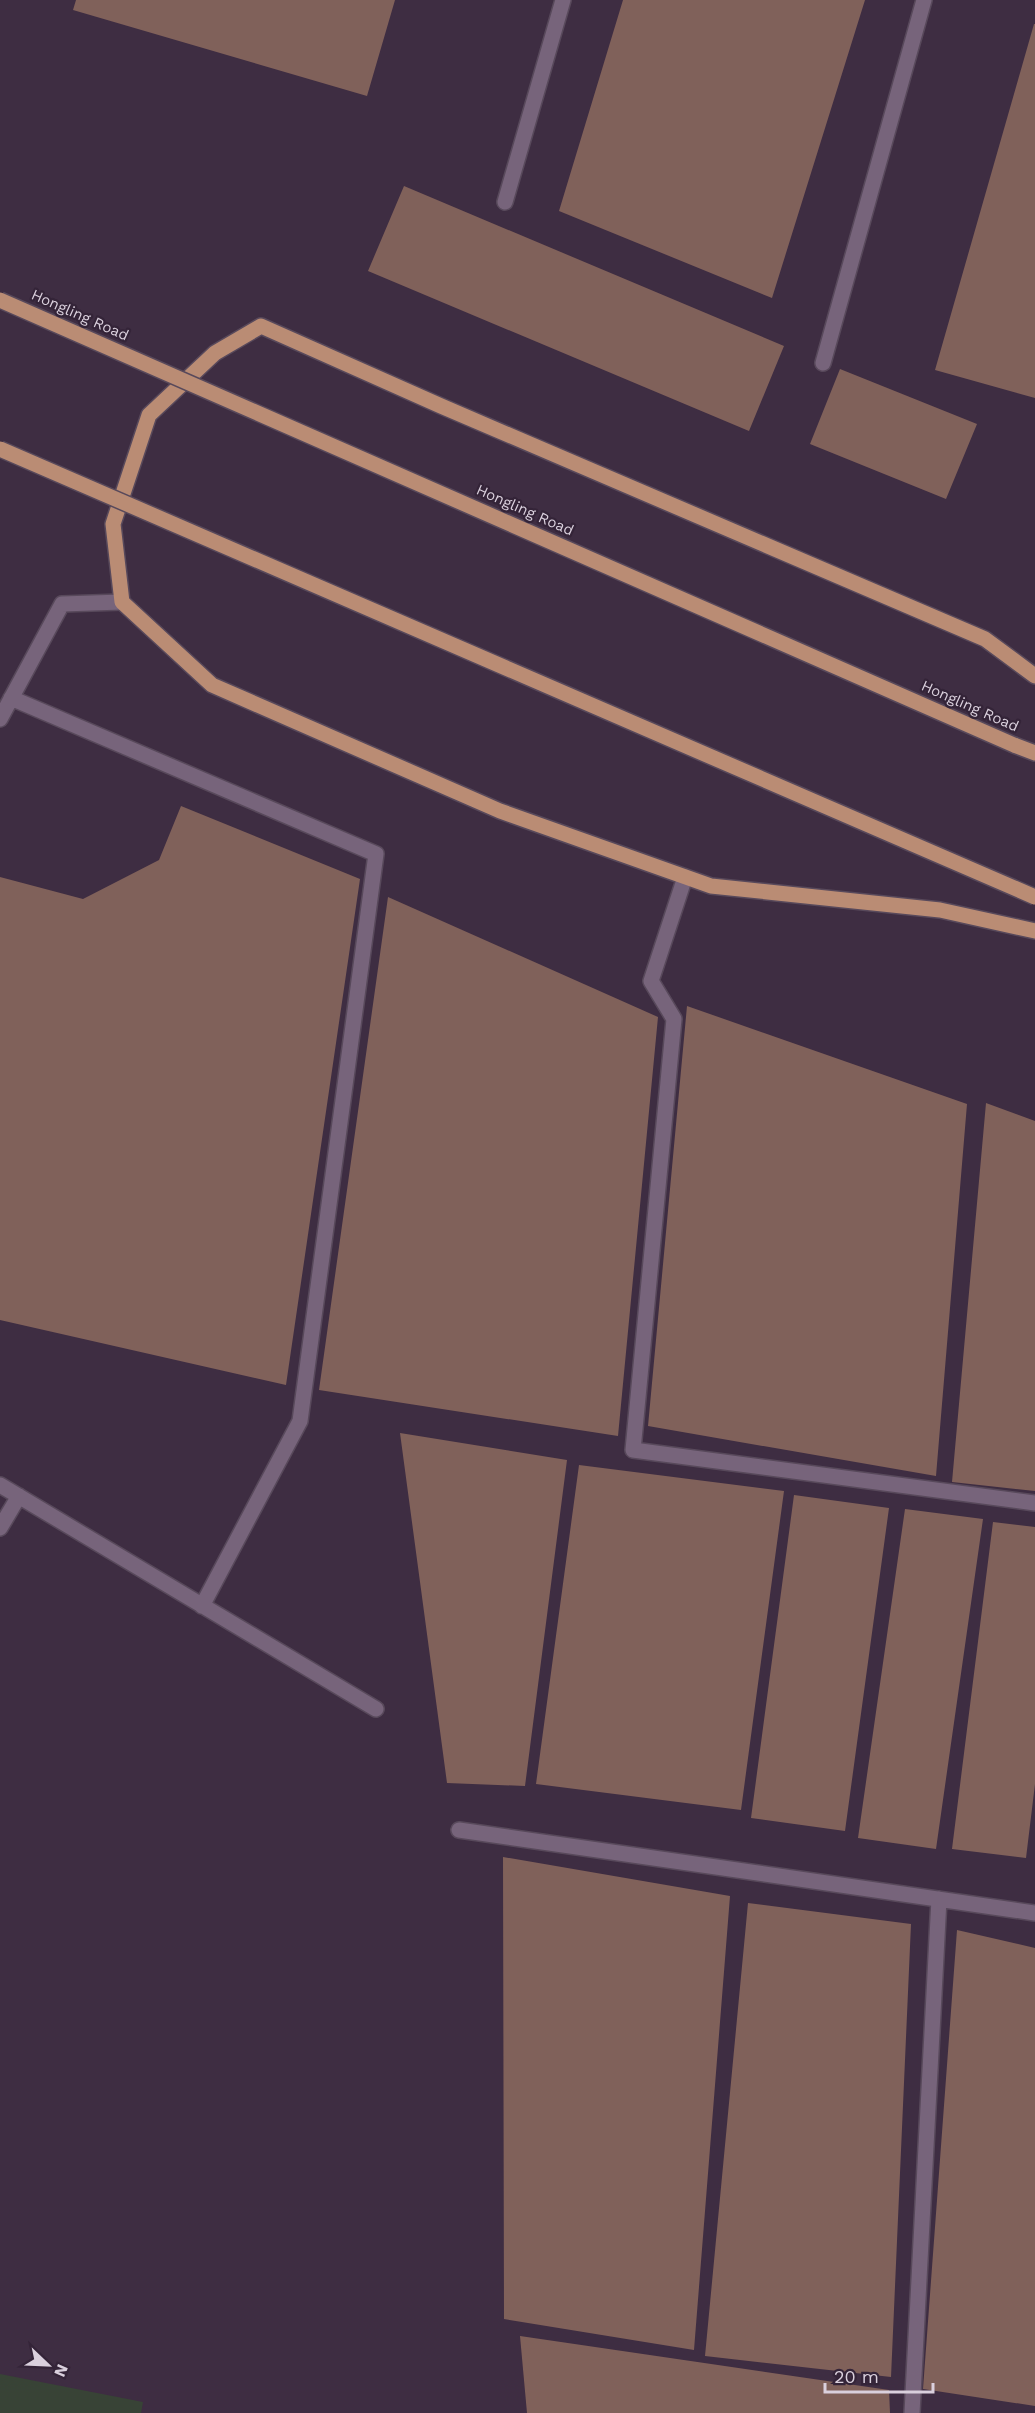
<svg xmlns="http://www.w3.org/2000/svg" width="1035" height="2413" font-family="'Work Sans',sans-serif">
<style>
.green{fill:#384336}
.building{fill:#80615a}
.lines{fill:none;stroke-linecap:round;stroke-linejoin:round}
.service-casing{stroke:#58495b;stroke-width:18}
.minor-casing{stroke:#58495b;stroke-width:18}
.primary-casing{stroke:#58495b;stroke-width:18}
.service{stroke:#77647b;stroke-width:15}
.minor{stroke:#77647b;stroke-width:15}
.primary{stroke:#ba8c74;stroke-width:15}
.primary-bridge-casing{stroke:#58495b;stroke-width:18;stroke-linecap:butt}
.primary-bridge{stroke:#ba8c74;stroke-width:15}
.labels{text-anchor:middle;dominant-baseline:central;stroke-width:4.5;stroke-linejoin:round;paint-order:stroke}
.street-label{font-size:15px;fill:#dad0dd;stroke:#342438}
</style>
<rect width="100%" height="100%" fill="#3e2d42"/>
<path class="green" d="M0,2374L143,2402L141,2413H0Z"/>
<path class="building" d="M76,0H395L367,96L73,10Z
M623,0H865L772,298L559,211Z
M1034,24H1035V398L935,370Z
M404,186L784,346L749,431L368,271Z
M840,369L977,424L946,499L810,444Z
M181,806L360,879L286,1385L0,1320V877L83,899L159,860Z
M388,897L658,1017L618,1436L319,1390Z
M687,1006L967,1104L936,1476L648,1426Z
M986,1103L1035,1121V1491L952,1482Z
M400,1433L567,1460L525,1786L447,1783Z
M579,1465L784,1491L741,1810L536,1784Z
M794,1495L889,1508L845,1831L751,1818Z
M905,1509L983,1519L936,1849L858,1838Z
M993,1522L1035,1527V1784L1026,1858L952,1849Z
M503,1857L730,1896L694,2350L504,2319Z
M748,1903L911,1924L891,2377L705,2356Z
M957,1930L1035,1948V2406L923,2389Z
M520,2336L889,2390L890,2413H527Z"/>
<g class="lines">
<defs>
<path id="service" d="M505,202L563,0
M823,363L924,0"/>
<path id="minor" d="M11,698L376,854L300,1421L202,1606
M0,719L62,604L122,602
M685,877L651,981L674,1019L633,1450L1035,1503
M0,1485L376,1709
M0,1528L19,1496
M459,1830L1035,1913
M912,2413L939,1899"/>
<path id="primary" d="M1035,676L985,639L441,406L261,326L215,353L149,415L113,524L122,602L212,685L500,811L711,886L940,910L1035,931
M1014,745L1035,753"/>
</defs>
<use href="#service" class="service-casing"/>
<use href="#minor" class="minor-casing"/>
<use href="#primary" class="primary-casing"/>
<use href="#service" class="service"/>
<use href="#minor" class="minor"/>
<use href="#primary" class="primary"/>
<defs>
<path id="primary-bridge" d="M0,300L1014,745
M0,449L1035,897"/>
</defs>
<use href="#primary-bridge" class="primary-bridge-casing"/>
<use href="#primary-bridge" class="primary-bridge"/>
</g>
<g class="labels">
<g class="street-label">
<text transform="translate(80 315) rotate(24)">Hongling Road</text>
<text transform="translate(525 510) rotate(24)">Hongling Road</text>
<text transform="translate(970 706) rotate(24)">Hongling Road</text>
</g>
</g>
<g transform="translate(48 2365) rotate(113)" stroke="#342438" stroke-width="4.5" paint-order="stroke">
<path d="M0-4.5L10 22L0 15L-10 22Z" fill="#dad0dd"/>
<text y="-9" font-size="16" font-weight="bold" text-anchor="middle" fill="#dad0dd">N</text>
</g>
<path d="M825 2383v9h108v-9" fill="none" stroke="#dad0dd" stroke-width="3"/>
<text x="834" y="2383" font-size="18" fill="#dad0dd" stroke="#342438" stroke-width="4.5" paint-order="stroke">20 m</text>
</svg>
